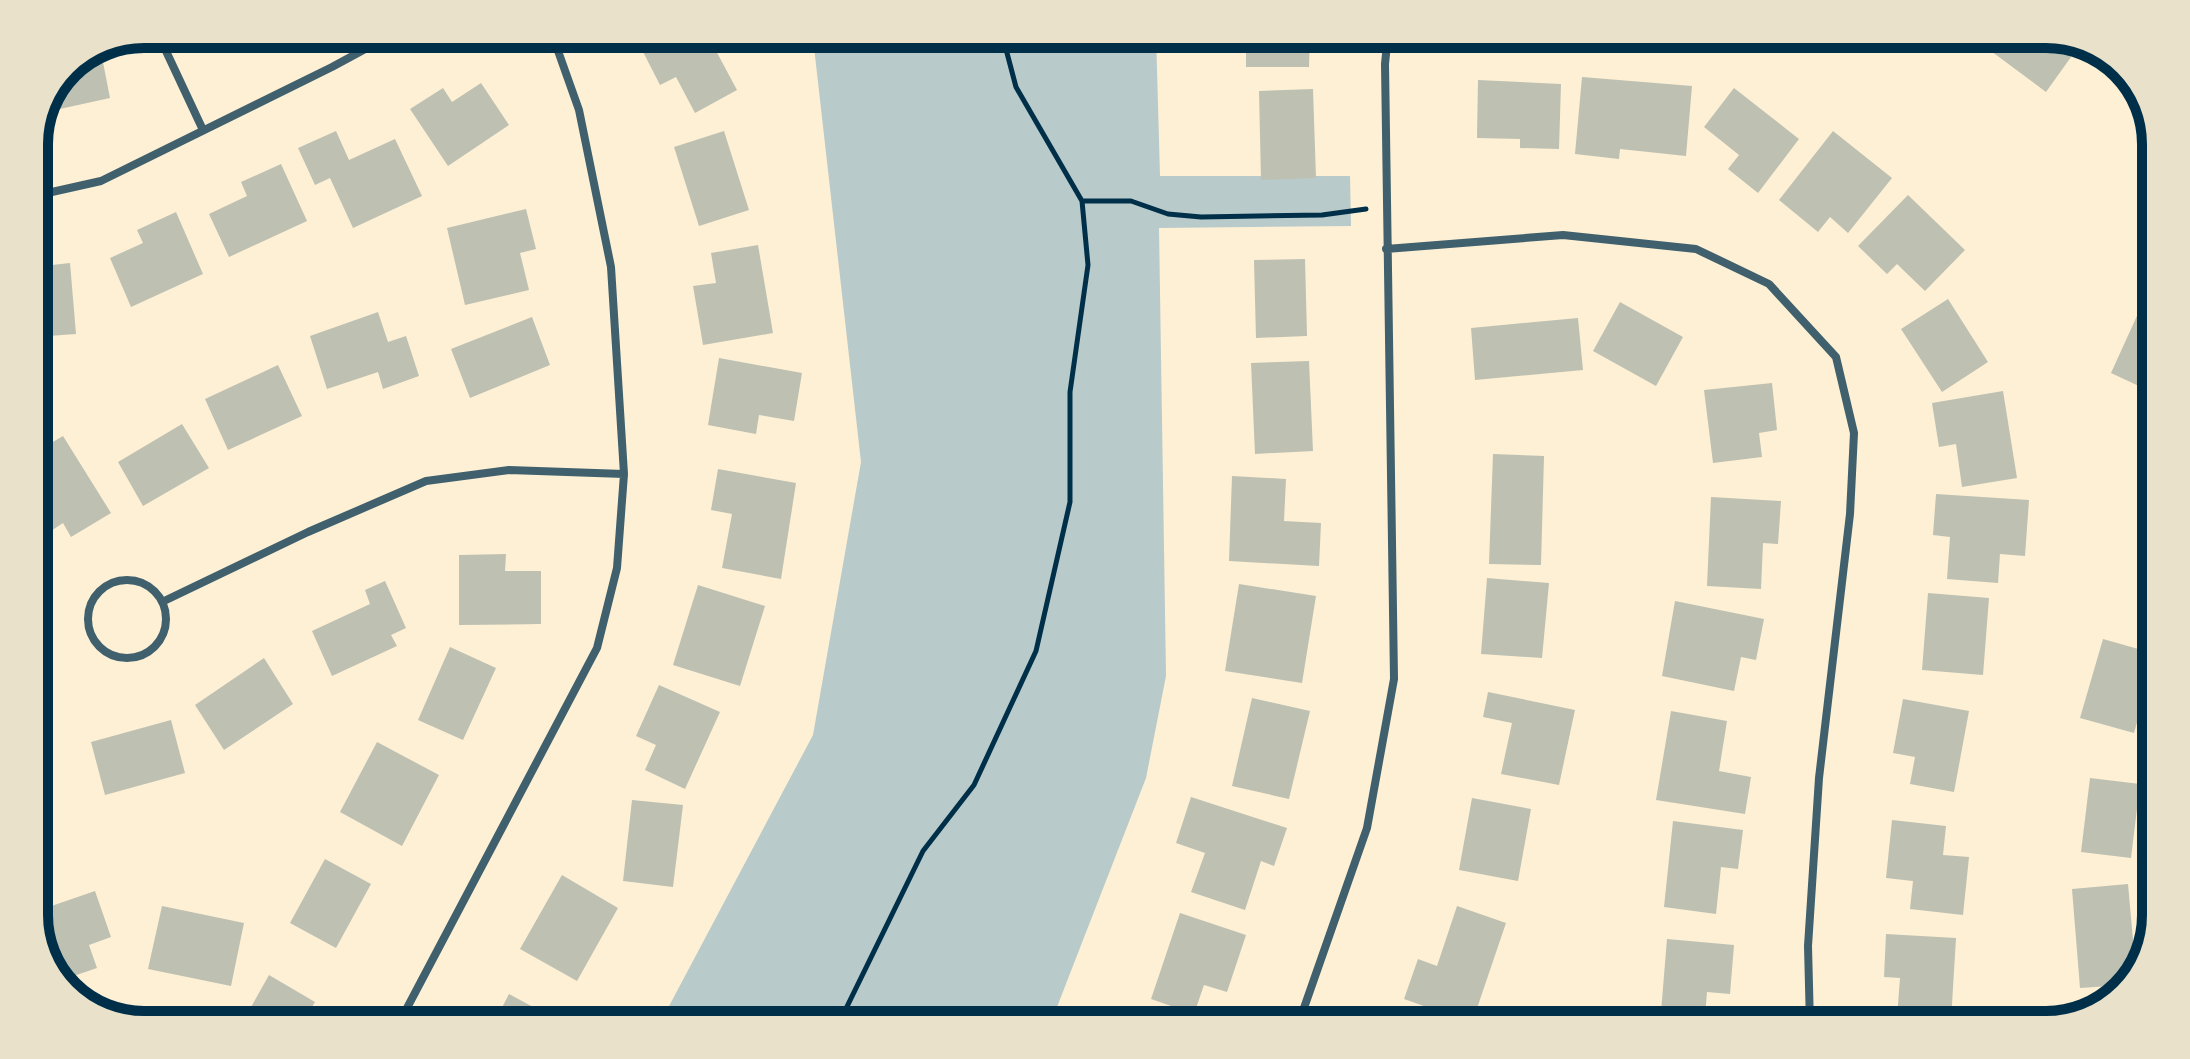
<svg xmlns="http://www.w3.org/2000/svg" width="2190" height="1059" font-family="Bitter,serif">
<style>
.green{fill:#b9caca}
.building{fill:#bec0b2}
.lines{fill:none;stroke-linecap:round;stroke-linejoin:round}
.path{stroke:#003049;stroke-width:5}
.minor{stroke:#3f606c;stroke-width:8}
.rim{fill:none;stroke:#003049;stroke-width:10}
</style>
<rect width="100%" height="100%" fill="#fdf0d5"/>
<path class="green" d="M814,34H1156L1160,176H1350L1351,226L1159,228L1166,676L1146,778L1050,1025H659L813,735L861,462L813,38Z"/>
<path class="building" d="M657,34H707L737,90L695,113L676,77L660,85L639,44Z
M1246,34H1310L1309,67H1246Z
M1968,34H2046L2058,37L2076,50L2046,92Z
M2079,42L2094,45L2124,71L2121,75Z
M101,52L110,98L46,112L67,66Z
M1582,77L1692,86L1686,156L1620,149L1619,159L1575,154Z
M1478,80L1561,84L1559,149L1520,148V139L1477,138Z
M481,83L509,125L448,166L410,109L443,88L452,102Z
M1734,88L1799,139L1758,193L1728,169L1739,155L1704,127Z
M1313,89L1316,178L1261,180L1259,91Z
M336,131L349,160L395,139L422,196L353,228L330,178L315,185L298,148Z
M724,131L749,210L699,226L674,147Z
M1833,131L1892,178L1848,233L1830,217L1818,232L1779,200Z
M281,164L307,221L229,257L209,214L247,196L241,182Z
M1908,195L1965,250L1925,291L1897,264L1887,274L1858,246Z
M526,209L536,249L520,253L529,290L465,305L447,228Z
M176,212L203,274L131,307L110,258L143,243L137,230Z
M758,245L773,333L703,345L693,286L716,283L711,253Z
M1305,259L1307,336L1256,338L1254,260Z
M70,263L76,334L34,337V267Z
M1948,299L1988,362L1942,392L1901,329Z
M1620,302L1683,337L1656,386L1593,351Z
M2141,307L2156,314V394L2111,373Z
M378,312L388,342L406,336L419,376L383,389L378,372L327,389L310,336Z
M532,317L550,365L470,398L451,349Z
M1578,318L1583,370L1475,380L1471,328Z
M719,358L802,373L794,421L759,415L756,434L708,425Z
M1309,361L1313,451L1255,454L1251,363Z
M278,365L302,416L228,450L205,399Z
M1772,383L1777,430L1759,433L1762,457L1713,463L1704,390Z
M2003,391L2017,478L1962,487L1956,444L1939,447L1932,403Z
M2156,420V463H2155L2142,425Z
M182,424L209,468L143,506L118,462Z
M63,436L111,513L71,537L63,523L34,542V453Z
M1493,454L1544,456L1541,565L1489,564Z
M718,469L796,483L781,579L722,568L732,514L711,510Z
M1232,476L1286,479L1284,521L1321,523L1319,566L1229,561Z
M1936,494L2029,500L2025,556L2000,554L1998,583L1947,579L1950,537L1933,535Z
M1711,497L1781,501L1778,544L1763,543L1761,589L1707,586Z
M506,554L505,571H541V624L459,625V555Z
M1487,578L1549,583L1542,658L1481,654Z
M385,581L406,628L391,635L397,646L332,676L312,631L370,604L365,590Z
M2156,581V626L2141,620Z
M1239,584L1316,596L1302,683L1225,671Z
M698,585L765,606L740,686L673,665Z
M1928,593L1989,598L1983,675L1922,670Z
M1675,601L1764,619L1756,660L1741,657L1734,691L1662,676Z
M2103,639L2156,654V694L2146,691L2134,733L2080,718Z
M450,647L496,668L463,740L418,720Z
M264,658L293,704L224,750L195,705Z
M659,685L720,712L685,789L645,770L656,745L636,736Z
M1488,692L1575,710L1559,785L1501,774L1512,723L1483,717Z
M1252,698L1310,711L1289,799L1232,786Z
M1903,699L1969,711L1954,792L1910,784L1915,757L1893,753Z
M1671,711L1727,721L1719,771L1751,777L1745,814L1656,800Z
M171,720L185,773L105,795L91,742Z
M377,742L439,775L402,846L340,812Z
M2090,778L2140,784L2131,858L2081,852Z
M34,780L48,786L34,818Z
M1191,797L1287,828L1274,866L1261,861L1245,910L1191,892L1205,853L1176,843Z
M1472,798L1531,809L1518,881L1459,870Z
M632,800L683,805L673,887L623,881Z
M1892,820L1946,826L1943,855L1969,857L1963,915L1910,909L1913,881L1886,878Z
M1673,821L1743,830L1738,869L1721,867L1716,914L1664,907Z
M325,859L371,884L336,948L290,923Z
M562,875L618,908L577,981L520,949Z
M2128,884L2136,973L2126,985L2080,988L2072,889Z
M95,891L111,937L89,945L97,968L59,981L53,976L34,922V912Z
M162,906L244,923L231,986L148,969Z
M1457,906L1506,923L1472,1023L1404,999L1418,959L1437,966Z
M1180,913L1246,935L1227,992L1204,985L1194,1014L1151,999Z
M1886,934L1956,938L1951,1021L1897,1018L1900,978L1884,977Z
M1667,939L1734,945L1730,994L1707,992L1705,1016L1661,1012Z
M269,975L315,1002L301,1025H241Z
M509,994L559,1021L557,1025H493Z
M1414,1015L1437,1025H1410Z"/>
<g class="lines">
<path class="path" d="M1082,201H1131L1168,214L1201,217L1322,215L1366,209
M838,1025L923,851L974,785L1036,651L1070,502V392L1088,265L1082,201L1016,87L1002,34"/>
<path class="minor" d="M158,34L203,130
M34,196L101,181L332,67L393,34
M1386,249L1563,235L1696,249L1769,284L1836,357L1854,433L1850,514L1819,778L1808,946L1810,1025
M88 619a39 39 0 1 1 78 0a39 39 0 1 1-78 0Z
M162,602L308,532L426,481L509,470L624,474
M398,1025L597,648L617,568L624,474L611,267L579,110L552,34
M1298,1025L1367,828L1394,679L1385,64L1388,34"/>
</g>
<path d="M0 0H2190V1059H0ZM144 48H2046A96 96 0 0 1 2142 144V915A96 96 0 0 1 2046 1011H144A96 96 0 0 1 48 915V144A96 96 0 0 1 144 48Z" fill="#e9e1ca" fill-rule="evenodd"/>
<path class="rim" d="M144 48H2046A96 96 0 0 1 2142 144V915A96 96 0 0 1 2046 1011H144A96 96 0 0 1 48 915V144A96 96 0 0 1 144 48Z"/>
</svg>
